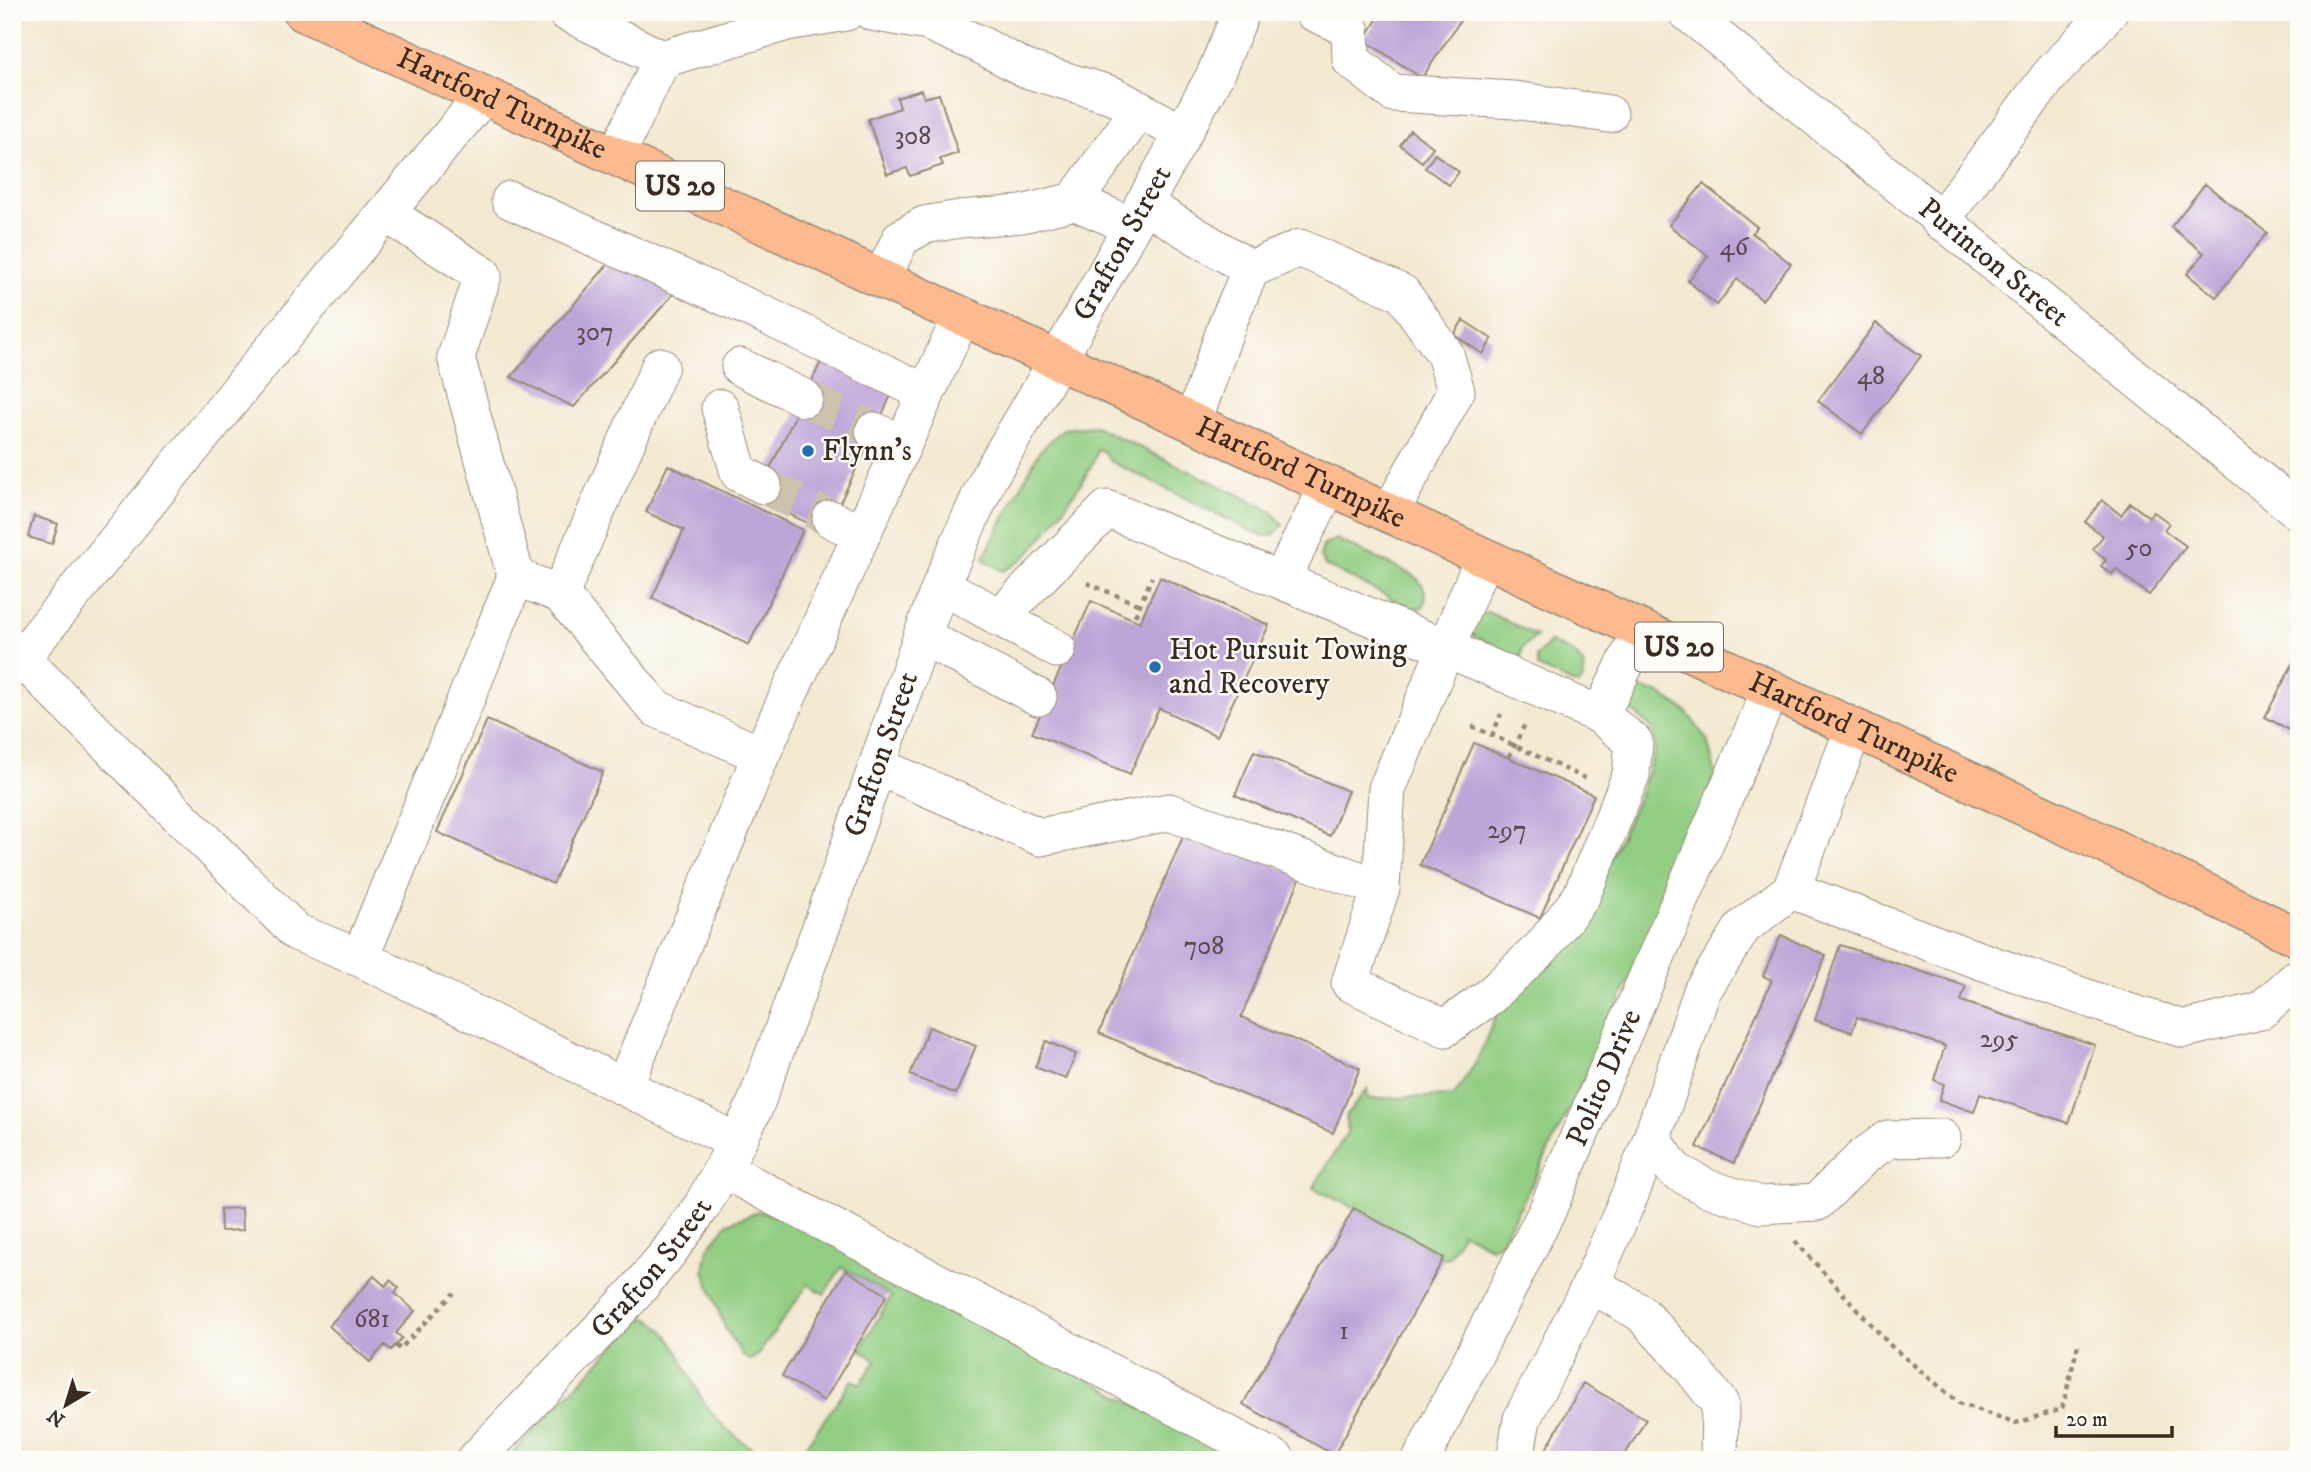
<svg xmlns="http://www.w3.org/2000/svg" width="2311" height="1472" font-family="'IM FELL DW Pica',serif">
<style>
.green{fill:#92ce82;stroke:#667c50;stroke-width:2}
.building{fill:#bea5d8}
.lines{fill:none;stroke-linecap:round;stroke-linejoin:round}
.minor-tunnel{stroke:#cec2ac;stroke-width:37;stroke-dasharray:37 18;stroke-linecap:butt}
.minor-casing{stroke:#978977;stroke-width:39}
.major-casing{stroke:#978977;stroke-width:41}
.path{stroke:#978977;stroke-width:4.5;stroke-dasharray:5 5;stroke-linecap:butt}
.minor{stroke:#fff;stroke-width:37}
.major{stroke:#fcba8e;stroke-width:38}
.poi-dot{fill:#1f6fb2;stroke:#fdfcf7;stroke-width:2.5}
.labels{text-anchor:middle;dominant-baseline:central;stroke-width:5;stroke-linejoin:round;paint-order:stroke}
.number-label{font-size:26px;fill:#5c494c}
.shield{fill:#fdfcf7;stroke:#75695f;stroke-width:2}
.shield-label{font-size:28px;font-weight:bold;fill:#3b2a1e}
.street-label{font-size:30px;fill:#3b2a1e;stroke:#fdfcf7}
.poi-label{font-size:30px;fill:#3b2a1e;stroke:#fdfcf7;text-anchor:start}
</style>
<rect width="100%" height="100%" fill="#fdfcf7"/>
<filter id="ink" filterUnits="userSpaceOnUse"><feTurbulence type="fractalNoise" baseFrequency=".0143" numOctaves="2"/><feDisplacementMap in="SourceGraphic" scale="14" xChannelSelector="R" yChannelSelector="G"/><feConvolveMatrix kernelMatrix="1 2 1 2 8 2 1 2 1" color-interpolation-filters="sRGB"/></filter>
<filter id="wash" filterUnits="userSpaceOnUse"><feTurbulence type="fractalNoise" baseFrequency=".00686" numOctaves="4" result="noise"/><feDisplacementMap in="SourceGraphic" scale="28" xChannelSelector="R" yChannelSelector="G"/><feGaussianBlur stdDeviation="1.57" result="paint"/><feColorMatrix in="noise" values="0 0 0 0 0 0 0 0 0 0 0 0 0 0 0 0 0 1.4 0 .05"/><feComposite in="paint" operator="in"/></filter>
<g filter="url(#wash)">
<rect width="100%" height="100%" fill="#f3e8d0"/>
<path class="green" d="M1095,426L1260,505L1272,512L1283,526L1273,535L1262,536L1110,461L1105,452L1098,449C1094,470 1045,536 1029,553C1021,561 1012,567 1002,571L983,559L1039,452L1063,429Z
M1336,539L1413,575C1423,583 1430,597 1422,608H1411L1326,566L1320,557L1323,546Z
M1488,612L1537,636L1522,648L1521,659L1470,634L1479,614Z
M1550,642C1568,650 1595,660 1580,684L1572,683L1538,667L1536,657Z
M1638,688L1658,693L1686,711L1707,740L1715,772L1693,835L1596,1055L1528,1192L1500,1243L1490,1247L1462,1232L1449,1257L1444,1258L1354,1208L1313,1188L1348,1131L1346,1116L1367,1089L1368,1099L1454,1096L1478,1059L1503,997L1543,970L1566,947L1582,922L1640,794L1655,750L1654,735L1649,725L1623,704L1626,694Z
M759,1211L807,1226L1219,1450L1212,1460H796L852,1380L860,1384L876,1361L860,1349L891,1296L842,1267L824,1294L808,1284L758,1355L750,1360L743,1356L725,1328L704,1271L708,1248L728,1223Z
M649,1318C682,1340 686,1379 708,1408C725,1431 746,1445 770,1460H506L640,1319Z"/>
<g id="blocks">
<path class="building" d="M1382,12H1466L1422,78L1364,40Z
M921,90L924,98L939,94L958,153L940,159L943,165L910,176L907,168L887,174L868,119L900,108L897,98Z
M1410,130L1433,147L1422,162L1400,145Z
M1435,154L1459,172L1449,185L1425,168Z
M1703,184L1757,227L1752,233L1791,264L1762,300L1737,279L1717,305L1688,281L1708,256L1669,225Z
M2205,184L2267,233L2216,297L2187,274L2204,253L2171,227Z
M617,254L682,284L574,407L511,377Z
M1463,320L1492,339L1483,354L1454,335Z
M1876,323L1921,356L1862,434L1818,401Z
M827,349L897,383L826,532L756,498Z
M668,465L803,530L749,645L652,598L684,530L646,512Z
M2102,500L2121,515L2130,503L2149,517L2154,512L2169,523L2164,530L2186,546L2149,595L2116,569L2112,574L2101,566L2106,560L2093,549L2103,536L2085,522Z
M34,516L58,524L52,544L28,537Z
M1160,577L1269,625L1217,736L1159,708L1130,774L1032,733L1091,601L1140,622Z
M2299,652V735L2265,717Z
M487,720L603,772L553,884L437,832Z
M1474,743L1594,795L1540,918L1420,865Z
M1254,751L1348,791L1330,836L1235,795Z
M1187,827L1301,876L1241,1017L1360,1068L1333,1133L1099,1033Z
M1781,935L1826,956L1734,1163L1697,1147L1772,980L1763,976Z
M1840,945L1966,986L1961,1001L2095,1045L2069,1123L1980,1094L1974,1112L1939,1100L1944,1084L1934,1080L1945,1046L1857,1017L1852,1032L1815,1020Z
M929,1027L976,1046L956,1094L910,1075Z
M1046,1041L1076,1054L1066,1079L1035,1067Z
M242,1208L243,1230L221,1231L220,1209Z
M1354,1208L1444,1258L1334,1455L1243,1404Z
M846,1270L887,1295L824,1401L782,1376Z
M374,1276L385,1286L390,1280L399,1288L395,1293L415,1311L396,1333L402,1338L391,1350L385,1345L370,1362L329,1326Z
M1583,1383L1646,1419L1622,1460H1540Z"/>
</g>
</g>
<g filter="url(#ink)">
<use href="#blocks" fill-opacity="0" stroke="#978977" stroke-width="2"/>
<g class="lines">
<path class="minor-tunnel" d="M804,398L874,431
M763,485L831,519"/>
<defs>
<g id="minor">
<path d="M566,12L662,59L787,22L846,12"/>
<path d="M872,12L928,22L979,44L1026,69L1112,95L1182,133"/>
<path d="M1313,12L1350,29L1351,60L1393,93L1514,100L1609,114"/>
<path id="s1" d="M1687,12L2299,512"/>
<path d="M616,156L662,59"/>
<path d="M510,200L765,315L926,393"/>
<path d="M1074,201L1132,226"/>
<path d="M1143,204L1251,269L1228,322L1193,422"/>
<path d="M387,214L483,275L456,357L516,577L360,958L737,1142"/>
<path d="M1940,221L2050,75L2109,12"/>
<path d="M1251,269L1300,248L1402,293L1445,354L1456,391L1390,513"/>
<path d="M882,278L901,238L924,225L960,219L1022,214L1074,201L1139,110"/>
<path d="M740,367L804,398"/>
<path d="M720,408L739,473L763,485"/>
<path d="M874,431L903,444"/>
<path d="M831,519L860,534"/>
<path d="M516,577L560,594L655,708L761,755L624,1087"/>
<path d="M1281,580L1329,485"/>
<path d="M941,585L1057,649"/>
<path d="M560,594L660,366"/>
<path d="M999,618L1107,509L1446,648L1600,715L1642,630"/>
<path d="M922,636L1038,697"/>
<path d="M12,649L296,932L360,958"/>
<path d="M12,669L266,357L484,95"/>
<path d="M1854,728L1791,890L1956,952L2115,1008L2184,1029L2260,1011L2299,977"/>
<path d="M761,755L962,315"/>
<path d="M877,766L1040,837L1169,812L1381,888L1387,789L1484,557"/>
<path d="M1381,888L1350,983L1445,1028L1489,997L1542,947L1581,897L1631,775L1634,742L1600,715"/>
<path d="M1791,890L1743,927L1702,991L1652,1138L1674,1170L1707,1188L1761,1205L1817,1202L1863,1157L1888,1139L1942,1138"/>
<path d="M722,1169L1277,1460"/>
<path d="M1591,1284L1641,1313L1690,1366L1720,1404L1719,1460"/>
<path id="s2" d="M475,1460L633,1295L668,1253L702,1206L737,1142L754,1108L826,914L922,636L941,585L965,530L989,477L1058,360L1215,75L1241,12"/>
<path id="s3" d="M1421,1460L1547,1211L1771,689"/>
<path d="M1515,1460L1522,1419L1591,1284L1631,1192L1652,1138"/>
</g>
<g id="major">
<path id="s4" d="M303,12L2084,834L2299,938"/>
</g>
</defs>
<use href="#minor" class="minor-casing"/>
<use href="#major" class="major-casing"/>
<path class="path" d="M1087,583L1140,605
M1135,616L1152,577
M1472,726L1589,780
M1492,736L1501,714
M1509,757L1526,722
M1795,1241L1891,1346L1959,1403L2016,1423L2062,1409L2078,1345
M396,1345L400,1349L454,1293"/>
<use href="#minor" class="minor"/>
<use href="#major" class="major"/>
</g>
</g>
<g class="poi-dot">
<circle cx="808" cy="451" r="7"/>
<circle cx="1155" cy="667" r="7"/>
</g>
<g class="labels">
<g class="number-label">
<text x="913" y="136">308</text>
<text x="1734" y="247">46</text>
<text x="595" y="332">307</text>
<text x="1871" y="376">48</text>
<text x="2139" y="548">50</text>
<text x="1507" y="830">297</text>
<text x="1204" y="946">708</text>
<text x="1999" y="1039">295</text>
<text x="372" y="1319">681</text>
<text x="1344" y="1331">1</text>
</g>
<g class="shield">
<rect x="636" y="161.5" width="88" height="49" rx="5"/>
<rect x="1635" y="622.5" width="88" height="49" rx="5"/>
</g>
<g class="shield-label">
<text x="680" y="186">US 20</text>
<text x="1679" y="647">US 20</text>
</g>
<g class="street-label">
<text stroke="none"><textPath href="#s4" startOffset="219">Hartford Turnpike</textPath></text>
<text stroke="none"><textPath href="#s2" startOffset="1395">Grafton Street</textPath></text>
<text stroke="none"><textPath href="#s1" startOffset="396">Purinton Street</textPath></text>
<text stroke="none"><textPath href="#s4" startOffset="1099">Hartford Turnpike</textPath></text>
<text stroke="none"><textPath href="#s4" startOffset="1708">Hartford Turnpike</textPath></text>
<text stroke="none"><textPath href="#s2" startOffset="828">Grafton Street</textPath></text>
<text stroke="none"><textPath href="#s3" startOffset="424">Polito Drive</textPath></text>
<text stroke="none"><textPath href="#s2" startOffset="261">Grafton Street</textPath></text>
</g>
<g class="poi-label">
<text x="822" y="451">Flynn's</text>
<text x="1169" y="650">Hot Pursuit Towing<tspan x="1169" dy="34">and Recovery</tspan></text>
</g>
</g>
<rect width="2311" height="1472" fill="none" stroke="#fdfcf7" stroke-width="42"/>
<g transform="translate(66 1405) rotate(218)" stroke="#fdfcf7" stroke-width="5" paint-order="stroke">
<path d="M0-5L12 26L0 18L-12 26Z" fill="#3b2a1e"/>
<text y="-10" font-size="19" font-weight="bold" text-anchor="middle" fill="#3b2a1e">N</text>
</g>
<path d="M2056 1426v10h116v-10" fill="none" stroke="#3b2a1e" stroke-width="3.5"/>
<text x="2066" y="1426" font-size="21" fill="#3b2a1e" stroke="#fdfcf7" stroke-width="5" paint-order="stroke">20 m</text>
</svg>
